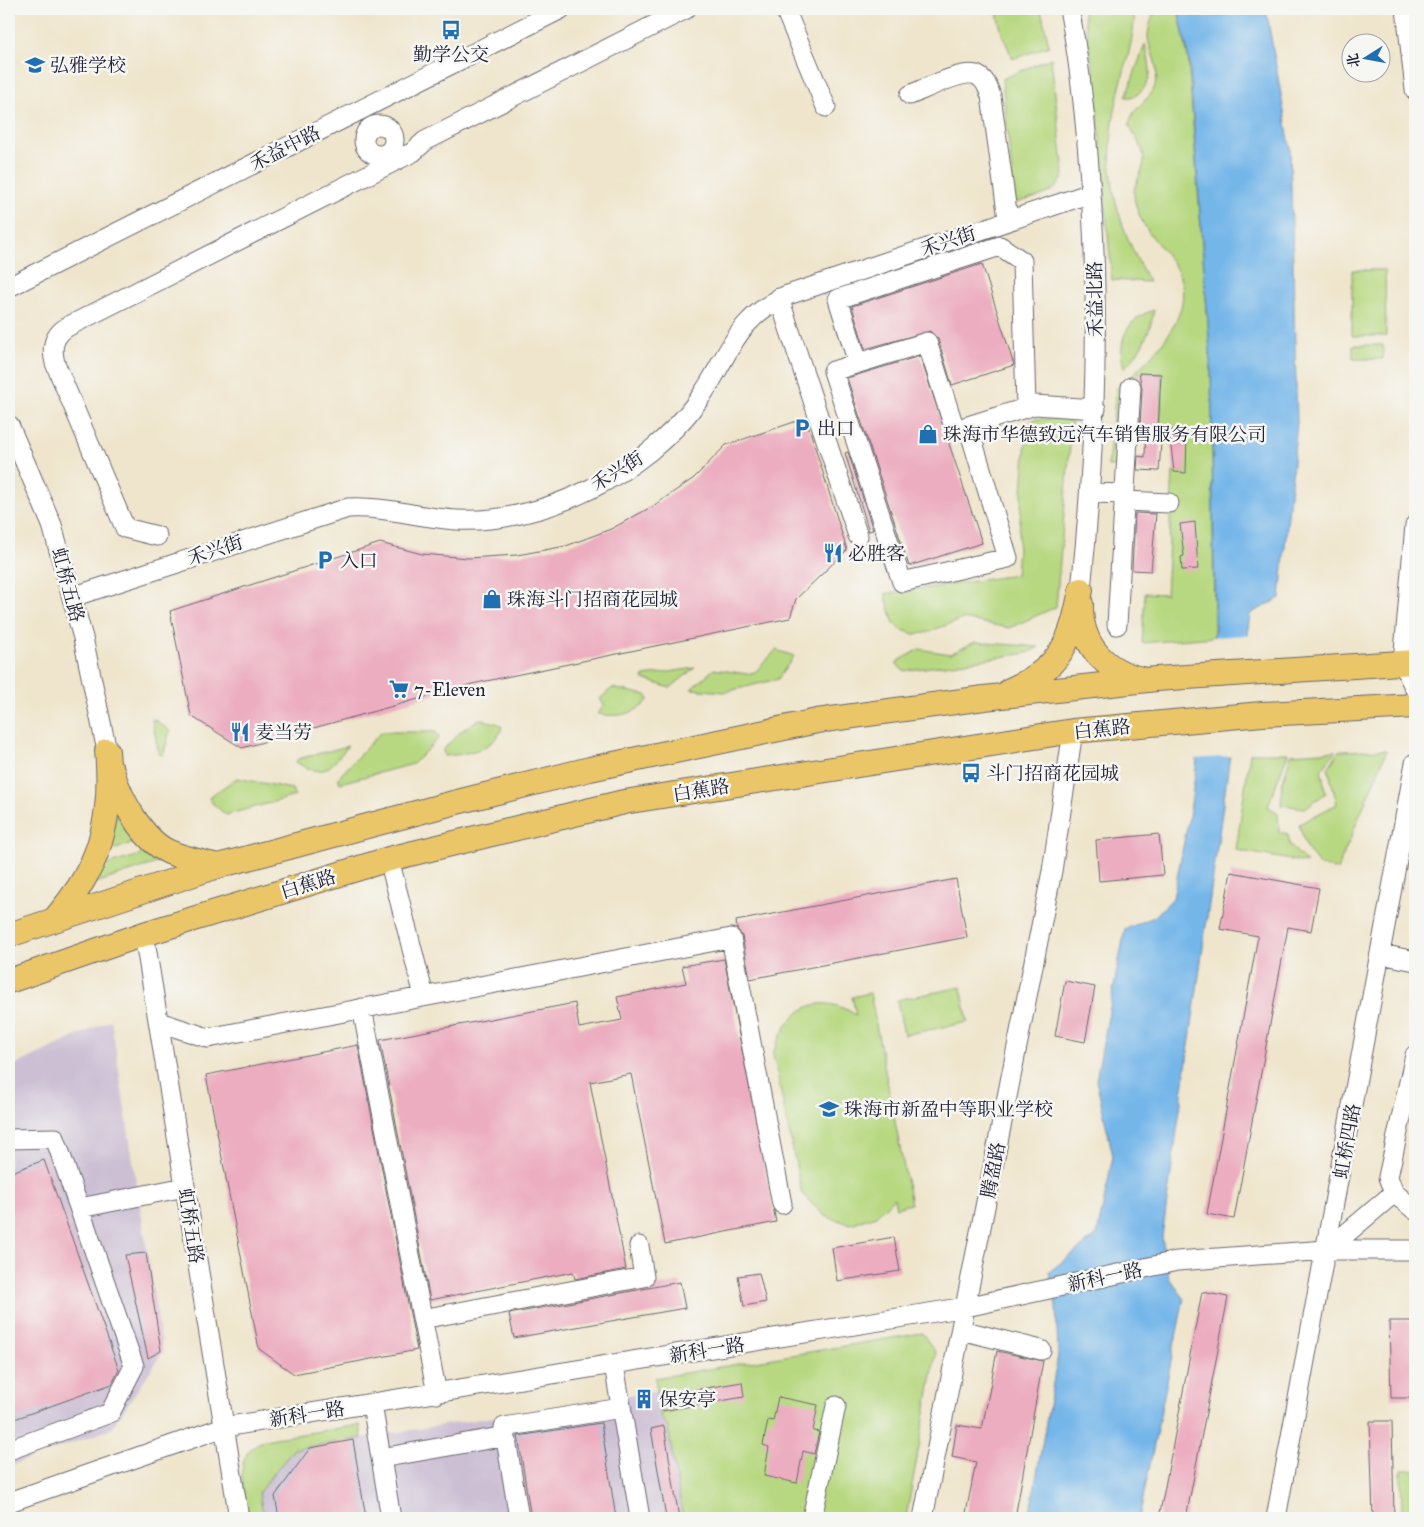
<svg xmlns="http://www.w3.org/2000/svg" width="1424" height="1527" font-family="'IM FELL Great Primer','Noto Serif SC',serif">
<style>
.industrial{fill:#ccbfd4}
.green{fill:#b7d880;stroke:#6c7d5e}
.water{fill:#74b6e9;stroke:#4b6c92}
.pier{fill:#efe5cc}
.building{fill:#ecadc0}
.lines{fill:none;stroke-linecap:round;stroke-linejoin:round}
.minor-casing{stroke:#6a666e;stroke-width:21}
.major-casing{stroke:#6a666e;stroke-width:26}
.minor{stroke:#fff;stroke-width:19}
.major{stroke:#ebc669;stroke-width:24}
.labels{text-anchor:middle;dominant-baseline:central;stroke-width:5;stroke-linejoin:round;paint-order:stroke}
.poi-label{font-size:19px;fill:#22223b;stroke:#f6f6f2;text-anchor:start}
.street-label{font-size:19px;fill:#22223b;stroke:#f6f6f2}
</style>
<rect width="100%" height="100%" fill="#f6f6f2"/>
<filter id="ink" filterUnits="userSpaceOnUse"><feTurbulence type="fractalNoise" baseFrequency=".02" numOctaves="2"/><feDisplacementMap in="SourceGraphic" scale="10" xChannelSelector="R" yChannelSelector="G"/><feConvolveMatrix kernelMatrix="1 2 1 2 8 2 1 2 1" color-interpolation-filters="sRGB"/></filter>
<filter id="wash" filterUnits="userSpaceOnUse"><feTurbulence type="fractalNoise" baseFrequency=".0096" numOctaves="4" result="noise"/><feDisplacementMap in="SourceGraphic" scale="20" xChannelSelector="R" yChannelSelector="G"/><feGaussianBlur stdDeviation="1.12" result="paint"/><feColorMatrix in="noise" values="0 0 0 0 0 0 0 0 0 0 0 0 0 0 0 0 0 1.4 0 .05"/><feComposite in="paint" operator="in"/></filter>
<g filter="url(#wash)">
<rect width="100%" height="100%" fill="#efe5cc"/>
<path class="industrial" d="M111,1020L163,1352L111,1429L9,1466V1068Z
M879,1355V1518H264L259,1492L294,1449Z"/>
<path class="green" d="M996,9H1041L1049,46L1013,59L1002,34Z
M1083,9H1135C1134,38 1126,63 1119,91C1101,168 1112,214 1149,282L1112,280L1094,74Z
M1155,9H1178L1188,58L1211,365L1214,637L1142,643L1145,593L1166,594L1173,472H1184L1185,430L1160,428L1162,374L1138,373L1130,395L1117,467L1108,466L1116,389C1148,362 1203,313 1175,267C1163,247 1144,232 1137,209C1128,182 1143,180 1144,159C1144,147 1133,135 1129,124C1132,106 1153,100 1156,82C1160,64 1148,49 1148,36C1148,27 1153,17 1155,9Z
M1145,44C1147,53 1150,63 1150,72C1150,84 1138,99 1126,97Z
M1051,58L1064,174C1057,196 1035,197 1015,203L1002,79Z
M1352,270H1385L1386,336H1352Z
M1154,310C1150,334 1141,351 1124,368C1117,341 1126,319 1154,310Z
M1353,345H1383V359H1353Z
M1035,419H1061L1072,422L1056,607L1009,628L963,619L925,633L914,634L902,630L894,624L885,594L1016,575L1027,424Z
M975,642L1039,647L1027,653L904,671L897,665V662L919,649L950,654Z
M776,650L794,656L778,679L725,692L691,689L714,669L747,674L755,672Z
M695,668L670,688L643,679L644,676Z
M612,688L646,695L649,699C638,714 616,718 598,714L604,705L600,699Z
M154,719L170,731L163,755L159,754L152,720Z
M479,719L499,724L502,727C497,749 464,755 444,756L443,750L460,732Z
M381,732H436L439,738L413,764L340,783L338,778Z
M348,746C329,768 325,780 296,762L298,759Z
M1387,750L1337,870L1320,866L1306,847L1299,824L1337,804L1328,768L1339,751Z
M1336,751L1321,770L1326,793L1305,808L1281,805L1282,785L1291,754Z
M1250,753H1288L1268,806L1278,813L1279,832L1288,834L1290,845L1307,863L1236,850Z
M237,778L292,789L295,796L226,815L211,802L209,797Z
M124,813L141,841L109,851L116,816Z
M153,851L168,859L93,884L103,866Z
M961,987L968,1022L904,1035L897,1000Z
M870,993L911,1204L896,1208L894,1198L876,1216L850,1224L825,1216L802,1194L773,1054C787,1013 814,988 856,1015L852,997Z
M922,1333L936,1353L906,1518H683L668,1428L661,1418L655,1378Z
M360,1425L362,1438L294,1449L259,1492L264,1518H249C244,1488 229,1450 269,1439Z
M1401,1470H1415V1518H1402Z"/>
<path class="water" d="M1178,9H1266L1290,146L1297,423L1280,598L1250,614L1162,1237L1169,1278L1184,1298L1139,1518H1029L1058,1355L1056,1306L1049,1272L1097,1235L1113,1156L1096,1080L1125,929L1154,917L1173,898L1190,811L1215,628L1211,365L1189,58Z"/>
<path class="pier" d="M1249,635L1232,756L1195,759L1212,637Z"/>
<g id="blocks">
<path class="building" d="M982,264L1014,365L952,385L938,339L930,331L865,349L852,306Z
M920,356L982,543L909,566L847,378Z
M1139,373L1161,374L1158,430H1162L1159,471L1137,470L1138,456L1145,457L1146,428L1140,427L1142,388Z
M806,418L847,550L796,599L790,618L472,684L242,748L191,716L170,611L380,543L422,554L468,558L517,555L566,546L611,529L653,506L694,478L726,445Z
M1169,430L1187,431L1186,473L1174,472Z
M848,452L873,530L869,531L845,453Z
M1135,513L1156,514L1151,571L1132,570Z
M1195,522L1198,569L1182,570L1181,557L1184,556L1180,524Z
M1159,834L1163,875L1099,881L1096,840Z
M1231,872L1319,888L1311,931L1288,927L1234,1219L1207,1214L1258,936L1220,929Z
M956,879L967,937L750,979L742,936L737,929L736,921Z
M724,959L776,1222L665,1244L631,1074L590,1082L626,1269L575,1279L573,1272L430,1300L380,1040L575,1003L579,1028L622,1020L617,997L686,983L682,966Z
M1065,981L1095,987L1085,1042L1055,1036Z
M358,1045L417,1350L294,1374L259,1349L206,1075Z
M44,1160L119,1370L112,1384L9,1421V1173Z
M894,1237L900,1271L837,1281L832,1248Z
M146,1253L161,1351L148,1358L125,1255Z
M759,1273L766,1302L744,1306L738,1276Z
M680,1282L685,1308L514,1338L509,1314Z
M1202,1292L1228,1297L1186,1518H1159Z
M1389,1321H1415V1398H1391Z
M997,1351L1043,1361L1015,1518H965L976,1462L952,1457L957,1425L982,1429Z
M742,1382L744,1397L662,1411L659,1396Z
M778,1397L818,1405L813,1431L819,1432L814,1454L803,1451L797,1483L764,1476L769,1447L763,1445L768,1420L773,1421Z
M1370,1421H1392L1394,1518H1373Z
M601,1423L616,1518H531L518,1436Z
M664,1426L679,1518H666L651,1429Z
M353,1440L366,1518H279L275,1496L310,1448Z"/>
</g>
</g>
<g filter="url(#ink)">
<use href="#blocks" fill-opacity="0" stroke="#6a666e" stroke-width="1"/>
<g class="lines">
<defs>
<path id="minor" d="M785,9L826,107
M1069,9C1079,57 1084,106 1088,155C1101,300 1096,445 1081,590
M1406,9L1415,90
M910,95C925,89 965,68 978,76C986,80 988,88 991,96L1008,219
M364 140a15 15 0 1 1 30 0a15 15 0 1 1-30 0Z
M9,287L561,9
M779,298L858,536
M858,363L838,299L1000,246L1022,261L1026,408
M9,425L52,525L83,638L107,751
M968,426L1008,558L902,582L833,371L927,342L955,430L1035,405L1096,409
M1091,493L1125,494
M1125,501L1169,503
M1415,525L1403,663L1415,689
M157,536L125,528L55,363C51,348 53,336 67,327L413,152L425,141L686,9
M72,597L348,508C385,506 421,518 457,520C545,524 646,472 697,402C729,359 732,321 785,296L1091,193
M1117,625L1131,387
M389,859L424,996
M144,934L239,1518
M1381,954L1415,961
M362,1008L437,1394
M159,1022L208,1038L731,938L782,1204
M1415,1055L1388,1177L1394,1193L1415,1210
M9,1139L55,1138L134,1366L110,1413L9,1450
M80,1208L185,1187
M1327,1250L1394,1193
M422,1319L644,1277L639,1246
M961,1330L1041,1350
M614,1365L640,1518
M372,1404L391,1518
M381,1458L506,1436
M9,1502L224,1427L966,1307L1177,1261L1327,1250H1415
M519,1518L504,1427L621,1408
M812,1518L836,1406
M923,1518L1052,871L1073,731
M1276,1518L1415,763"/>
<path id="major" d="M1081,604C1080,644 1104,671 1142,679
M1010,690C1061,668 1071,643 1081,590
M112,771C120,798 142,840 169,852C185,859 202,862 218,866
M55,919C66,905 78,891 86,875C107,838 111,792 107,751
M9,935L218,866L453,803L590,769L817,721L984,698L1156,679L1415,662
M9,981L144,934L389,859L624,802L1073,731L1262,714L1415,706"/>
</defs>
<use href="#minor" class="minor-casing"/>
<use href="#major" class="major-casing"/>
<use href="#minor" class="minor"/>
<use href="#major" class="major"/>
</g>
</g>
<defs>
<symbol id="bus-bare" viewBox="-9 -9 18 18"><path d="M-5-6H5V4H4V6H2V4H-2V6H-4V4H-5ZM-3.5-4V0h7V-4ZM-3.5 1.2v1.5H-2V1.2ZM2 1.2v1.5H3.5V1.2Z" fill="#1f6fb2" stroke="#f6f6f2" stroke-width="2.5" paint-order="stroke"/></symbol>
<symbol id="school-bare" viewBox="-9 -9 18 18"><path d="M0-5L7-2L0 1L-7-2ZM-4 1L0 2.5L4 1V4Q0 6-4 4Z" fill="#1f6fb2" stroke="#f6f6f2" stroke-width="2.5" paint-order="stroke"/></symbol>
<symbol id="parking-bare" viewBox="-9 -9 18 18"><path d="M-3.5-5.5H1a3.5 3.5 0 0 1 0 7H-1V5.5H-3.5ZM-1-3.4V-.6H.8a1.4 1.4 0 0 0 0-2.8Z" fill="#1f6fb2" stroke="#f6f6f2" stroke-width="2.5" paint-order="stroke"/></symbol>
<symbol id="shop-bare" viewBox="-9 -9 18 18"><path d="M-5-2.5h2.3a2.7 3.5 0 0 1 5.4 0H5L5.5 6h-11ZM-1.5-2.5h3a1.5 2.3 0 0 0-3 0Z" fill="#1f6fb2" stroke="#f6f6f2" stroke-width="2.5" paint-order="stroke"/></symbol>
<symbol id="restaurant-bare" viewBox="-9 -9 18 18"><path d="M-5-6h1v4h1v-4h1v4h1v-4h1v5L-1.5 .5V6h-2V.5L-5-1ZM5-6V6H3V1.5H1.5Q1.5-4 5-6Z" fill="#1f6fb2" stroke="#f6f6f2" stroke-width="2.5" paint-order="stroke"/></symbol>
<symbol id="supermarket-bare" viewBox="-9 -9 18 18"><path d="M-6-5.5h2.5l.6 2H6L4.5 2H-2.5L-4.4-4H-6ZM-1.5 3.2a1.3 1.3 0 1 0 .1 0ZM3 3.2a1.3 1.3 0 1 0 .1 0Z" fill="#1f6fb2" stroke="#f6f6f2" stroke-width="2.5" paint-order="stroke"/></symbol>
<symbol id="building-bare" viewBox="-9 -9 18 18"><path d="M-4-6H4V6H1V3H-1V6H-4ZM-2.5-4.3h1.7v1.8h-1.7ZM.8-4.3h1.7v1.8H.8ZM-2.5-1h1.7V.8h-1.7ZM.8-1h1.7V.8H.8Z" fill="#1f6fb2" stroke="#f6f6f2" stroke-width="2.5" paint-order="stroke"/></symbol>
</defs>
<g fill-rule="evenodd">
<use href="#bus-bare" x="437" y="16" width="28" height="28"/>
<use href="#school-bare" x="21" y="51" width="28" height="28"/>
<use href="#parking-bare" x="788" y="414" width="28" height="28"/>
<use href="#shop-bare" x="914" y="420" width="28" height="28"/>
<use href="#restaurant-bare" x="819" y="539" width="28" height="28"/>
<use href="#parking-bare" x="311" y="546" width="28" height="28"/>
<use href="#shop-bare" x="478" y="585" width="28" height="28"/>
<use href="#supermarket-bare" x="385" y="675" width="28" height="28"/>
<use href="#restaurant-bare" x="226" y="718" width="28" height="28"/>
<use href="#bus-bare" x="957" y="759" width="28" height="28"/>
<use href="#school-bare" x="815" y="1095" width="28" height="28"/>
<use href="#building-bare" x="630" y="1385" width="28" height="28"/>
</g>
<g class="labels">
<g class="poi-label">
<text x="451" y="54" text-anchor="middle">勤学公交</text>
<text x="50" y="65">弘雅学校</text>
<text x="817" y="428">出口</text>
<text x="943" y="434">珠海市华德致远汽车销售服务有限公司</text>
<text x="848" y="553">必胜客</text>
<text x="340" y="560">入口</text>
<text x="507" y="599">珠海斗门招商花园城</text>
<text x="414" y="689">7-Eleven</text>
<text x="255" y="732">麦当劳</text>
<text x="986" y="773">斗门招商花园城</text>
<text x="844" y="1109">珠海市新盈中等职业学校</text>
<text x="659" y="1399">保安亭</text>
</g>
<g class="street-label">
<text transform="translate(285 148) rotate(-27)">禾益中路</text>
<text transform="translate(948 241) rotate(-18)">禾兴街</text>
<text transform="translate(1095 299) rotate(-91)">禾益北路</text>
<text transform="translate(617 471) rotate(-32)">禾兴街</text>
<text transform="translate(215 550) rotate(-18)">禾兴街</text>
<text transform="translate(68 585) rotate(75)">虹桥五路</text>
<text transform="translate(1102 729) rotate(-6)">白蕉路</text>
<text transform="translate(701 790) rotate(-9)">白蕉路</text>
<text transform="translate(308 884) rotate(-17)">白蕉路</text>
<text transform="translate(1347 1141) rotate(-80)">虹桥四路</text>
<text transform="translate(993 1170) rotate(-79)">腾盈路</text>
<text transform="translate(191 1226) rotate(81)">虹桥五路</text>
<text transform="translate(1105 1277) rotate(-12)">新科一路</text>
<text transform="translate(707 1350) rotate(-9)">新科一路</text>
<text transform="translate(307 1414) rotate(-9)">新科一路</text>
</g>
</g>
<rect width="1424" height="1527" fill="none" stroke="#f6f6f2" stroke-width="30"/>
<g transform="translate(1366 58) rotate(259)"><circle r="24" fill="#f6f6f2" stroke="#a1a1a9"/>
<path d="M0-4L9 19L0 12L-9 19Z" fill="#1f6fb2"/>
<text y="-8" font-size="14" font-weight="bold" text-anchor="middle" fill="#22223b">北</text>
</g>
</svg>
